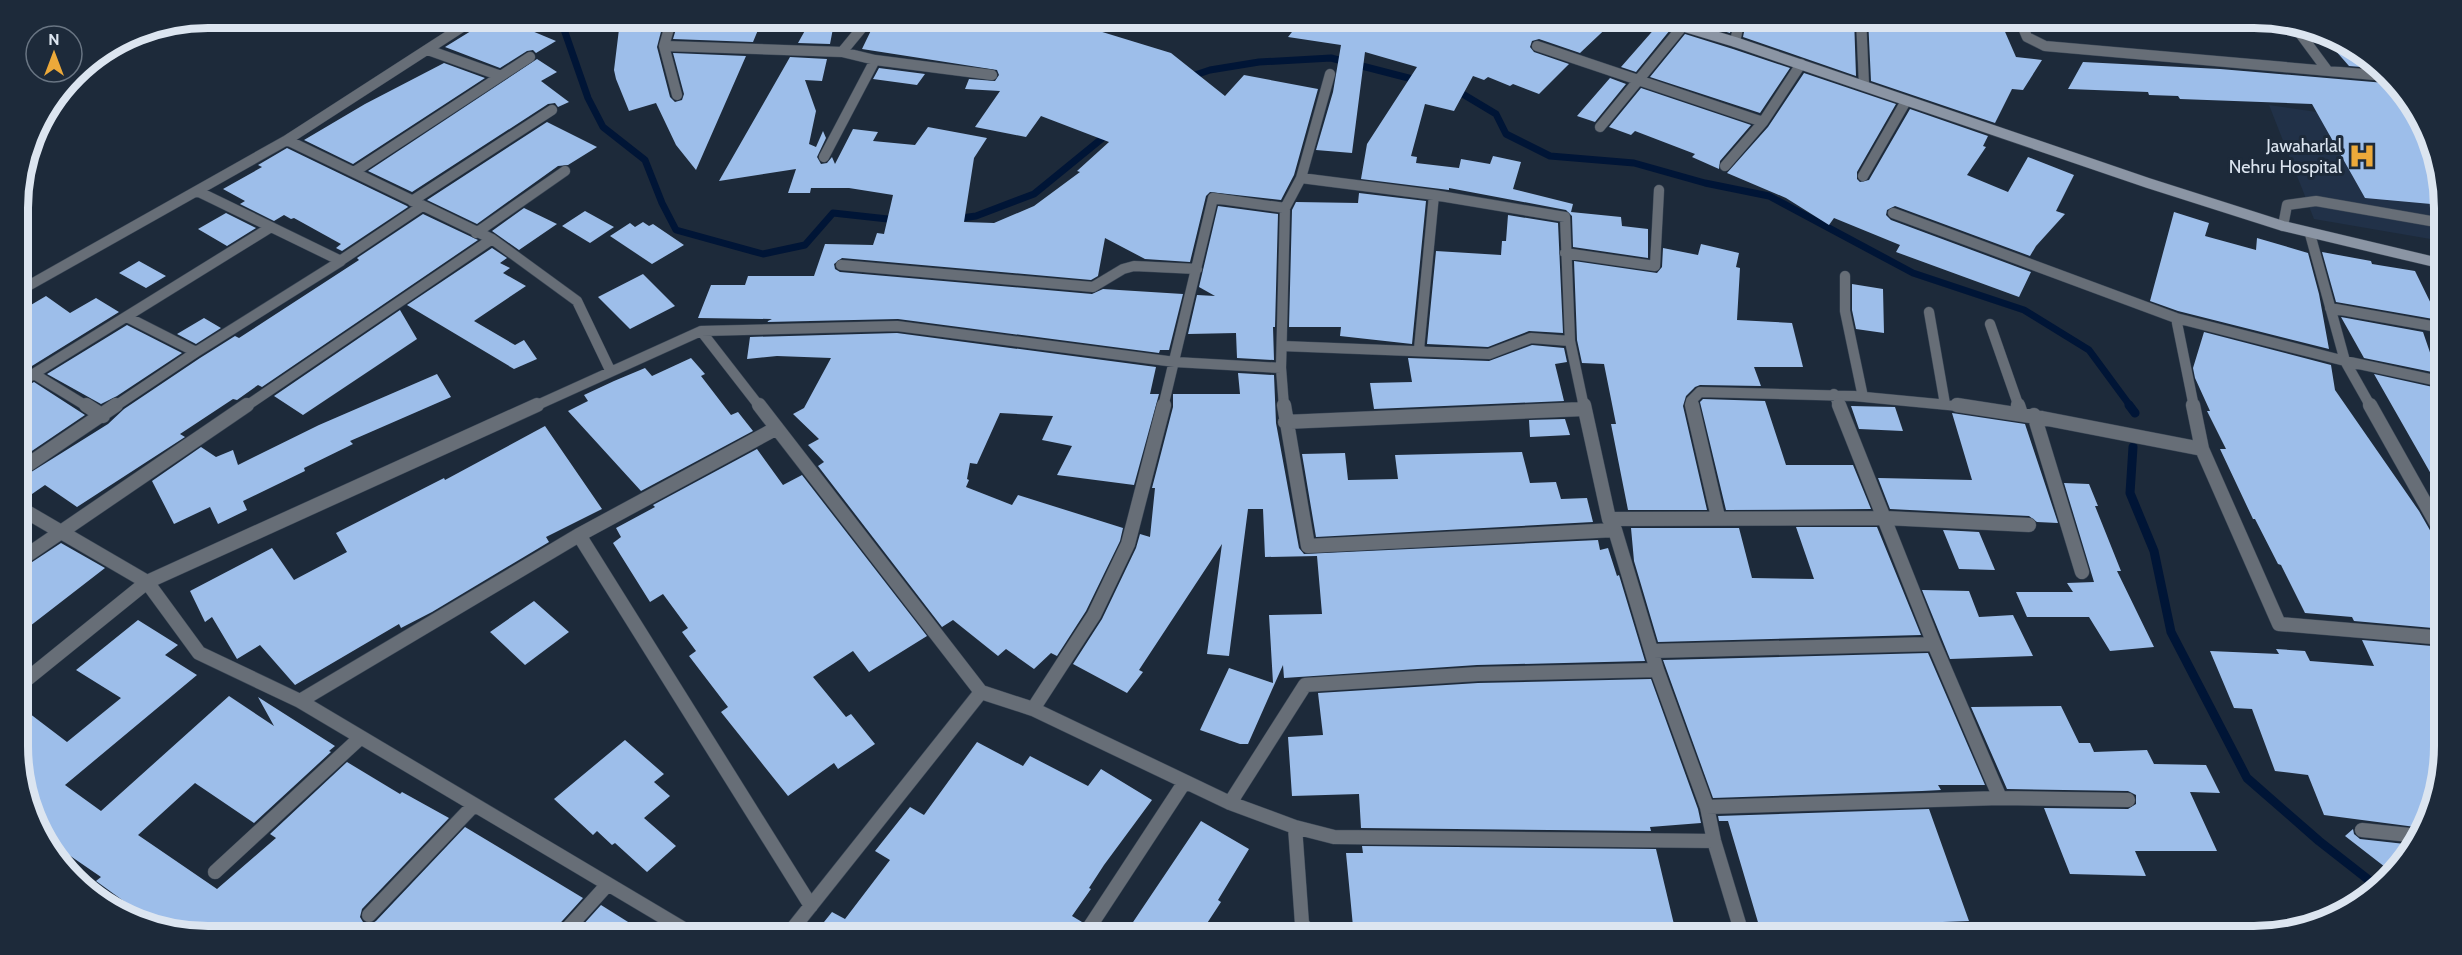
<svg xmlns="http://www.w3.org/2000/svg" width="2462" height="955" font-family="Cabin,sans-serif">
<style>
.built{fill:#213148}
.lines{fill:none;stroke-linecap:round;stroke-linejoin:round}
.stream-far1{stroke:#001536;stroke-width:7}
.stream{stroke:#001536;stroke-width:9}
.building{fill:#9dbeea}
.lane-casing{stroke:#3c4857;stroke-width:11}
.street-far1-casing{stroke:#3c4857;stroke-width:11}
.street-casing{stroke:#3c4857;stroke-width:15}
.secondary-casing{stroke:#3c4857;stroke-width:11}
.lane{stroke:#676e77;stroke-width:10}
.street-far1{stroke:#676e77;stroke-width:10}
.street{stroke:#676e77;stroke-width:14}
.secondary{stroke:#8b95a4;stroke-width:10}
.labels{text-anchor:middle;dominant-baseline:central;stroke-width:6;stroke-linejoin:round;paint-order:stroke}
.poi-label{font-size:18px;fill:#dce5f0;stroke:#1d2a3a;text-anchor:end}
.rim{fill:none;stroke:#dce5f0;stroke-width:8}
</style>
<rect width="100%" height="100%" fill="#1d2a3a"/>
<path class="built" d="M2269,105L2426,128L2442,183V241L2314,219Z"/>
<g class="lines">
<path class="stream-far1" d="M560,18L588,98L603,127L645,160L662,203L676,230L763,254L805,245L833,213L897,220
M1189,77L1210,70L1259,62L1331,58L1420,81
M1456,90L1496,114L1506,134L1550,156L1634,163L1705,183L1769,196L1913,273L2024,310L2089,350L2131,407
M954,219L976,216L1034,194L1110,132"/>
<path class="stream" d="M2129,405L2135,413
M2133,447L2130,493L2154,551L2171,632L2247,778L2319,841L2379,888"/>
</g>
<path class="building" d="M492,18H501L556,41L536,53L533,50L527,51L500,68L445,47Z
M693,18H763L753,42L673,39L679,19Z
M812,18H835L830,44L798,43Z
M877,18H1055L1056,24L1062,27L1069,24L1072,18H1101L1099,31L1171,53L1225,96L1244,75L1318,89L1294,175L1281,200L1210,192L1206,196L1190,262L1145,259L1105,238L1098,276L1091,280L842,258L834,264L835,269L840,272L1092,294L1103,289L1183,294L1169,350H1160L1159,353L898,319L766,322L772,319L698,318L711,285H745L748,276H814L825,244L873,245L877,233L884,234L893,195L849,188H811L810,193H788L796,169L719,181L790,57L827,59L822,81L805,80L816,111L809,144L816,147L823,131L826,138L817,157L821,164L827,163L832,157L835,164L853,129L878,132L873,141L915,145L928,127L987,138L974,158L964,222L994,223L1034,206L1080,172L1077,171L1109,142L1041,116L1026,137L975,127L1000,91L965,89L969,79L995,81L999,75L997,70L862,49Z
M1303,18H1617L1580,53L1539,39L1532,41L1530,47L1534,52L1569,64L1539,94L1513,84L1510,86L1488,77L1484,80L1473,76L1454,111L1425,104L1411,156L1417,157L1416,163L1459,168L1461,159L1490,164L1493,156L1521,162L1513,189L1573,204L1571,212L1621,217L1622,226L1648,229V258L1573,247L1572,216L1566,210L1449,188V190L1361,179L1367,144L1417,67L1365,52L1352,153L1316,150L1333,92L1341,45L1288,37Z
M1680,18H1733L1730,33Z
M1747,18H1854L1856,76L1743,37Z
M1868,18H1999L2016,57L2042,60L2023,90L2012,89L1995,123L1871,81Z
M664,20L657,47L670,97L675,102L682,100L684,94L673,53L746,56L696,170L676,145L656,103L629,111L616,79L614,70L620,21Z
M1657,26L1670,30L1636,72L1621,67Z
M1685,34L1733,49L1790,68L1760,113L1650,77Z
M2340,45L2374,68L2349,66L2335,50Z
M537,59L557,72L541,81L569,102L558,107L555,103L548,104L412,192L368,171Z
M2083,62L2220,69L2385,83L2392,80L2397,83L2417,113L2403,112L2437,164L2442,183V205L2365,198L2312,104L2180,99L2178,96L2149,95L2148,92L2068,89Z
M444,63L485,78L353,164L304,140L365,104Z
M879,68L925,74L917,85L873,79Z
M1804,73L1896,104L1857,172V179L1860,182L1869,180L1910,109L1988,136L1983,146L1986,147L1967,175L2008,192L2028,157L2074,175L2056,211L2065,214L2036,246L2030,256L1895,206L1887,210L1886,215L1891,220L2031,272L2019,297L1896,252L1900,245L1834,218L1829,225L1786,198L1727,173L1768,127Z
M1610,78L1626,84L1595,122L1577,116Z
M1641,88L1751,125L1720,161L1719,169L1692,157L1695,154L1635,131L1631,135L1609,127Z
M547,122L597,147L568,165L558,166L477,224L427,200Z
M287,148L407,206L408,207L342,251L336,248L341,244L294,218L291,219L284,215L274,221L240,204L245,201L223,189L262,167L258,165Z
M1359,193L1426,201L1412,344L1340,336L1341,327H1289L1292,210L1296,202L1358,203Z
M1218,206L1278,214L1275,327H1273L1274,360L1237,358L1236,333L1188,334L1197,295L1215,296L1199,287Z
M524,208L557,224L519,250L492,231Z
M585,211L614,227L590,243L562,226Z
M2174,212L2209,223L2205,236L2256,250L2257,238L2308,253L2319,294L2329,349L2178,311L2150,301Z
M226,213L256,228L227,246L198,229Z
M423,214L478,240L262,387L258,385L237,400L233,399L180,434L185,437L77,507L45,485L32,494L20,485V479L108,424L124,409L200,358L235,336L239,338L359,260L357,258Z
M1508,215L1558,223L1563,333L1529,331L1488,347L1427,344L1436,251L1501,255L1502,241H1506Z
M643,222L649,226L653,224L684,245L652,264L610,236L630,223L635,227Z
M1701,244L1739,253L1736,267L1740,268L1737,320L1792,323L1803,367H1754L1761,386L1700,385L1695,387L1686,396L1683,406L1707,510H1628L1611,424H1616L1604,364L1582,363L1577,340L1574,261L1657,273L1662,267L1663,248L1698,255Z
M492,248L507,258L500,263L510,268L503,273L526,286L474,321L515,345L524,340L537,359L514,369L407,305Z
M2322,252L2371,261L2372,264L2415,271L2439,320L2336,302Z
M139,261L166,276L146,288L119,273Z
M643,274L675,306L630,329L598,297Z
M1852,284L1883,289L1884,333L1856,329L1852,310Z
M46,296L70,313L96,298L119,312L19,374V312Z
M400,310L417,339L303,415L274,396Z
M2341,317L2423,332L2437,373L2364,358Z
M204,318L221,328L196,344L177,334Z
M127,325L182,353L117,396L101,404L47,374Z
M2204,332L2331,365L2335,390L2419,511L2435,539L2443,544L2444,629L2354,621L2352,617L2305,613L2281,565L2278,564L2255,519H2253L2220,449H2226L2207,411H2210L2195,378L2193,368Z
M897,333L1156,367L1150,394H1159L1134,485L1057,475L1072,446L1042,440L1053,416L1000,413L977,464L970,463L967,479L969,480L966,487L1012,505L1018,495L1123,528L1120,541L1086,611L1057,656L1051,653L1034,669L1006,649L998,656L953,620L942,627L818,466L824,462L808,445L819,439L793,414L804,408L831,358L777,356L747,359L750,337Z
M1532,345L1564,348L1567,362L1555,364L1564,401L1374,409L1370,383L1412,382L1408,358L1489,361Z
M691,358L705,374L701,376L731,415L738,412L753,431L641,491L568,411L588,401L584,395L614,381L645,368L652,376Z
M1238,373L1274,375L1276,423L1299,548L1304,554L1598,540L1600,550L1608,548L1617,576L1619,575L1645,661L1477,665L1284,678L1283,665L1248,744H1240L1200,730L1229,668L1273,683L1269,615L1322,614L1317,556L1265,557L1263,509H1248L1229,656L1207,654L1222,544L1139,670L1143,672L1127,693L1073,664L1102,619L1136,548L1140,534L1150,537L1155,488H1152L1173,407V394H1240Z
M437,374L451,397L350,441L353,444L304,468L305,471L243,501L247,510L218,524L210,507L174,524L152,481L201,447L216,457L233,450L238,465L319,425Z
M2374,374L2442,389L2443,495Z
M34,382L85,415L20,459L19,390Z
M1703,399L1765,401L1786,465H1853L1871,509L1726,510L1700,402Z
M1851,406L1895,407L1903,431L1859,429Z
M1952,413L2025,424L2058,523L2037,522L2029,516L1890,509L1878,478L1972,480Z
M1565,419L1570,435L1530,437L1529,420Z
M545,426L602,509L546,537L549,542L432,612L401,628L399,624L295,685L260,645L237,659L212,617L205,622L190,591L272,548L294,580L347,552L336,533L444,478L445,480Z
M757,449L783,485L802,475L927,636L869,672L853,651L813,677L846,717L851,714L875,744L838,769L834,763L788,796L721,712L728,707L689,656L696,651L682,632L688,628L663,594L650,602L613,543L621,537L616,528L655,507L653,505Z
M1522,452L1530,483L1556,482L1561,499L1587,498L1593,522L1316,537L1302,454L1345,453L1348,480L1398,479L1395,455Z
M2064,483L2089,484L2098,506H2095L2121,571H2117L2154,647L2110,651L2089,617H2027L2016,592H2073L2067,583L2094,582Z
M1796,527H1877L1921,635L1658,642L1634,561L1631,528H1739L1752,578L1814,579Z
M1943,530L1979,532L1995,570L1959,569Z
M61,543L105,568L21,633L20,570Z
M1922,590L1969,591L1979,617L2013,615L2033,656L1950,659Z
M534,601L569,632L525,665L490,632Z
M138,620L178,645L165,655L197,675L65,785L101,811L229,696L274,726L258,697L335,746L329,751L331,752L254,823L195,783L138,835L217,889L276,838L270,834L347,762L400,794L402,792L449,818L362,909L360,917L363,922L371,924L376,921L465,827L583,898L553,931L551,937H208L147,927L126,912L132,907L96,881L101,877L50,842L22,784L21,707L67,742L121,698L76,670Z
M2362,640L2444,647V747L2434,808L2423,828L2324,815L2308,775L2275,771L2252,709L2234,708L2210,651L2279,654L2276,649L2305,651L2310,661L2374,666Z
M1928,653L1985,785H1938L1941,790L1922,791L1713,798L1663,660Z
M1651,679L1698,809L1701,823L1650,827L1651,831L1361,828L1359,794L1292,796L1288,737L1323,735L1318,693L1478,683Z
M2061,706L2079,743H2090L2094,752L2147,750L2154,764L2206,765L2220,793L2190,792L2217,851H2135L2146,876L2070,874L2044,808L2128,809L2136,804V795L2128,791L2007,789L1971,707Z
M625,740L664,774L654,782L670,796L644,818L676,846L647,872L615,843L612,845L597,831L593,835L554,799Z
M977,742L1023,766L1030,756L1088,786L1101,769L1152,800L1104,865L1089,888L1091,889L1072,916L1082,922L1074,937H812L832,912L845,919L890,860L875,851L910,807L924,815Z
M1929,809L1969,921L1760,929L1728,821H1719L1718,816Z
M1201,821L1249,849L1218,900L1221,902L1198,937H1123Z
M2353,829L2354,834L2360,839L2414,845L2405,862L2394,874L2345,836Z
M1362,846L1656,849L1677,937L1451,936L1450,928L1381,929L1382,937H1354L1346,853H1363Z
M601,905L652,937H572Z"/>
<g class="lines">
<defs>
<path id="lane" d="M2283,226L2287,205L2316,201L2442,223"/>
<path id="street-far1" d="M672,18L664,46L677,95
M1861,18L1864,85
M2019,18L2027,37L2045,46L2386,76
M1062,20L1065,18
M2293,24L2327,70
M1735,42L1740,18
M664,46L842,52L875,60L992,75
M1537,46L1763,122
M428,50L501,76
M842,52L870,18
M1600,127L1682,27
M287,140L492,239L577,301L610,370
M824,157L875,60
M1725,166L1763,122L1801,64
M354,172L530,57
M1863,176L1906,101
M1301,178L1434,195L1565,217L1570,341L1584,407
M412,201L552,110
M1893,213L2176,318L2345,361L2443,382
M476,233L565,171
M2310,234L2345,361L2371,407
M1565,253L1655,266L1659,190
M340,261L422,206
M841,265L1093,287L1123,269L1134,266L1197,269
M1845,276V311L1863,397
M19,291L287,140L476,18
M2330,308L2443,328
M1929,312L1945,404
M127,317L196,352
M2176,318L2194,407
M1990,324L2019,407
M701,331L760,407
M1282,346L1489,354L1531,338L1570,341
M1419,349L1434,195
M34,374L88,407
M19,383L271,227
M1834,394L1839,407
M114,407L196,352L341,261L197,191
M245,407L492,239
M533,407L701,331L897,326L1175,362L1281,368
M1163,407L1213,198L1285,208
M1284,407L1281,368L1285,208L1301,178L1330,74
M1692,407L1691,401L1700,392L1854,396L1969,407"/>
<path id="street" d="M86,405L103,416
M759,405L981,692L1033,709L1230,803L1295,827L1334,837L1714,841
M1284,405L1308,546L1615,530
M1584,405L1609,519L1615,530L1657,670L1707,807L1714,841L1743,937
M1692,405L1718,517
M1839,405L1934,644L2000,798
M1957,405L2042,418L2202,449
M2018,405L2021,414
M2193,405L2202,449L2279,624L2444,638
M2370,405L2443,535
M2034,415L2082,572
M1285,422L1584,409
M20,470L116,405
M20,508L147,582L199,653L300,701L697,937
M1609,519L1885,518L2029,525
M579,535L811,906
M20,560L247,405
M1653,651L1934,644
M21,684L147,582L537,405
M300,701L579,535L775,429
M1033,709L1094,615L1128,544L1164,405
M1230,803L1305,685L1478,674L1657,670
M1707,807L2000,798L2128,800
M1295,827L1302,924L1315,937
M2362,830L2419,836
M215,872L360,738
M369,915L474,805
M560,937L608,884
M786,937L981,692
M1083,937L1184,783
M1897,937L2051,932"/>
<path id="secondary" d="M1655,18L1735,42L2148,183L2283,226L2443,264"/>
</defs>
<use href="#lane" class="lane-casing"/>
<use href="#street-far1" class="street-far1-casing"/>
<use href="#street" class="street-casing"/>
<use href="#secondary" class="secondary-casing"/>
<use href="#lane" class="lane"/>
<use href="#street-far1" class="street-far1"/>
<use href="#street" class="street"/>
<use href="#secondary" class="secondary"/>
</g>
<defs>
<symbol id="hospital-bare" viewBox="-9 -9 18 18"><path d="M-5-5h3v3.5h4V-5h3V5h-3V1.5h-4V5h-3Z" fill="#eca93a" stroke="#1d2a3a" stroke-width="2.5" paint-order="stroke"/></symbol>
</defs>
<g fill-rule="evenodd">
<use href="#hospital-bare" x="2343" y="137" width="38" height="38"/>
</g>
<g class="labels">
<g class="poi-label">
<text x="2342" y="146">Jawaharlal<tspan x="2342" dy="21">Nehru Hospital</tspan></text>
</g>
</g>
<path d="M0 0H2462V955H0ZM208 28H2254A180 180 0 0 1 2434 208V746A180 180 0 0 1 2254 926H208A180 180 0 0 1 28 746V208A180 180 0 0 1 208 28Z" fill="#1d2a3a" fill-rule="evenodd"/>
<path class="rim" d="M208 28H2254A180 180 0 0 1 2434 208V746A180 180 0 0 1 2254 926H208A180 180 0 0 1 28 746V208A180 180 0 0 1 208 28Z"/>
<g transform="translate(54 54)"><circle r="28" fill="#1d2a3a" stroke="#697583" stroke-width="1.5"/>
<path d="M0-4.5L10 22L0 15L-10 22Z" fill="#eca93a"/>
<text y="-9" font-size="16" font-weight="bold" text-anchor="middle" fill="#dce5f0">N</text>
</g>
</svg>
